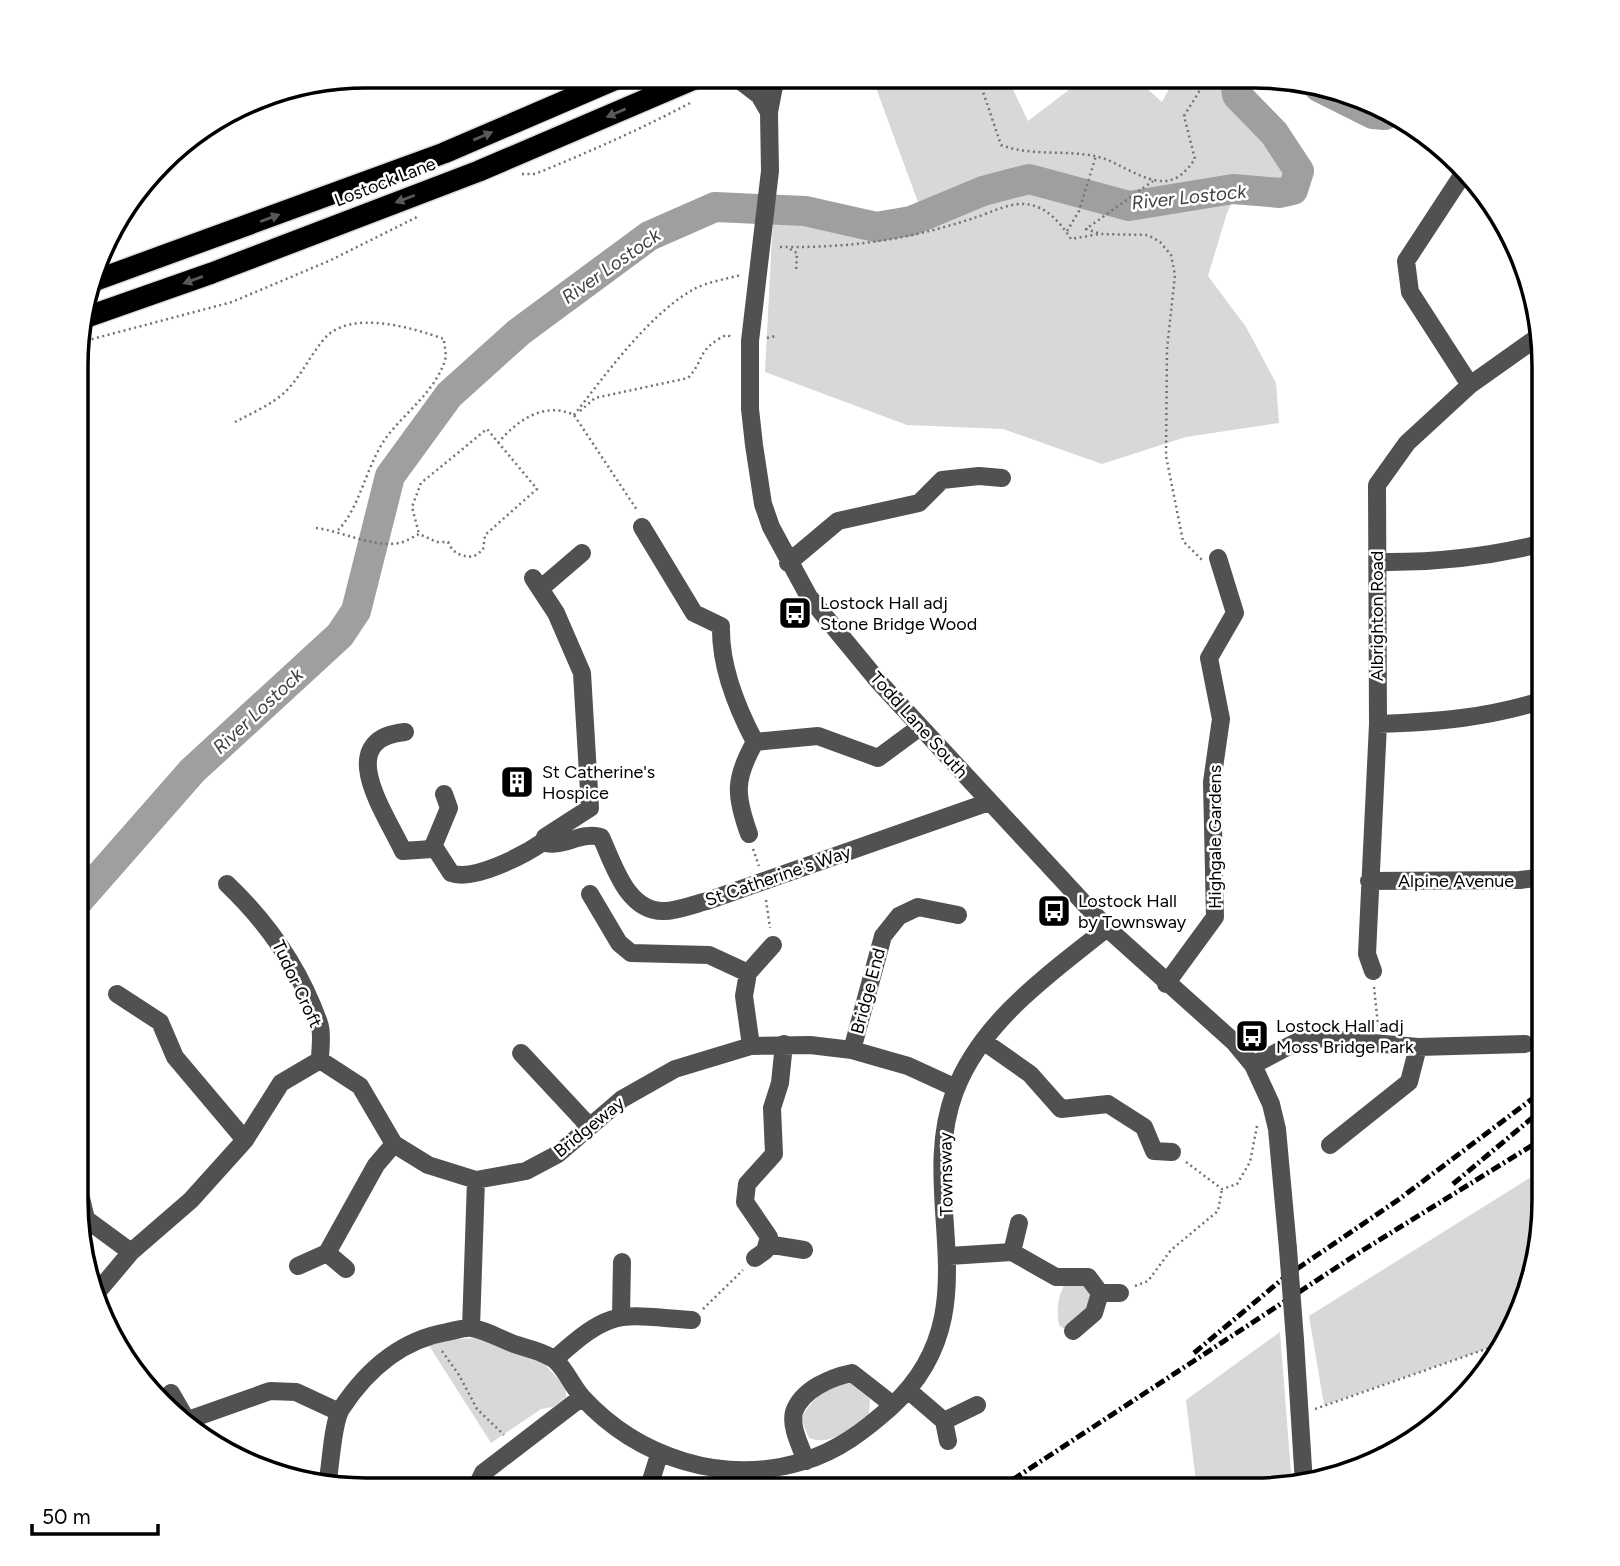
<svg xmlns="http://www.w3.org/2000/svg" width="1620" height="1566" font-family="Figtree,sans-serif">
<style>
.green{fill:#d8d8d8}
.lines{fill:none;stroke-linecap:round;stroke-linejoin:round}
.river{stroke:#9f9f9f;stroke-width:30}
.highway-casing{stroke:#dbdbdb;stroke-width:24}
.path{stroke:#737373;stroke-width:2.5;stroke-dasharray:2 3.5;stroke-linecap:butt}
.minor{stroke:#515151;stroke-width:18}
.highway{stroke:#000;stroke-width:21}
.rail{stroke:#000;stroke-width:5;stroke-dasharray:10 3.5 2 3.5;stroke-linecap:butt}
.minor-bridge{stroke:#515151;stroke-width:18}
.oneway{fill:#595959}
.labels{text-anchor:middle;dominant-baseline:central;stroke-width:5;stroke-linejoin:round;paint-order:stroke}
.street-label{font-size:18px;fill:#000;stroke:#fff}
.poi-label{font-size:18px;fill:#000;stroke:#fff;text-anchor:start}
.water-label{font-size:19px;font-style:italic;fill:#404040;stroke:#fff}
.rim{fill:none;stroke:#000;stroke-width:3.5}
</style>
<rect width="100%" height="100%" fill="#fff"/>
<path class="green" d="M872,77H1007L1028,121L1086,77H1134L1162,102L1175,77L1227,78L1237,106L1274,148L1290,176L1285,185H1240L1227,213L1208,276L1246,327L1276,383L1279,423L1186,437L1102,464L1003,429L907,425L765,372L773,217L895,234L926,224Z
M1544,1169V1219L1515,1329L1503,1343L1324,1405L1309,1316Z
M1067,1281L1088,1286L1092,1307L1064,1329L1059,1325C1056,1311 1058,1293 1067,1281Z
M1280,1332L1292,1486L1273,1490H1197L1186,1400Z
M481,1338L543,1362L566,1388V1397L553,1407L541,1409L491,1443L428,1344L450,1339Z
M848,1381L870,1399L869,1414C851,1427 832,1447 809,1438L801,1419C813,1397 824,1389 848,1381Z"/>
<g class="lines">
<path class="river" d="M1319,87L1373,114L1385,115L1389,111
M78,901L192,771L340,635L356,611L390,476L449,395L519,332L649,236L715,207L805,211L876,227L911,221L983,191L1029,179L1129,206L1233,189L1280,193L1293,190L1299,171L1274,133L1237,95L1235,78"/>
<defs>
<path id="highway" d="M91,282L444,153L623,76
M81,319L212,273L479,171L701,76"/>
</defs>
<use href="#highway" class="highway-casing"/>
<path class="path" d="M978,77L1001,145C1033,157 1066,149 1099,157C1120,163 1143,182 1165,181C1179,180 1187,170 1195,159L1184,116L1208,77
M522,174H535C589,152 641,129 692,102
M1067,231L1079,211L1096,156
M1098,233L1086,229L1153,181
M780,247C851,248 907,240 974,218C990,213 1014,200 1031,205C1049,209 1061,224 1071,239L1099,234L1148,235L1160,242L1171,255L1175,275L1167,349L1166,456L1183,541L1202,560
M790,249L797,253L796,270
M767,338L775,336
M81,342L232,302L331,260L417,217
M580,411L595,398L688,378C705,360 696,350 726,335L733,337
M574,415C606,374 648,315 694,289C707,282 726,279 741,275
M235,422C252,413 273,404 286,391C302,375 310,355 325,338C351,309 413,328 444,339C444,345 447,355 445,360C436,390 407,411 389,434C367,461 360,509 338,530
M498,443C517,420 545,401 574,415L637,510
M316,528C342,531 373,548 399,543C405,542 413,537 419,534L437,542H448C453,554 461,556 473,557L483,550L485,535L537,489L487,429L421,483L412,507L419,534
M753,849L759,866
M766,900L770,928
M1374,987L1378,1026
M1186,1162L1222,1189L1237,1184L1250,1162L1257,1126
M1135,1286L1148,1281L1171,1250L1218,1211L1222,1189
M703,1309L743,1270
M442,1351L459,1375L477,1409L504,1435
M1315,1409L1503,1343"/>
<path class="minor" d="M734,76L759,95L769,112
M776,76L769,112L770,171L750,341V409L754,445L763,504L771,527L809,597L879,682L1107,928L1234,1042L1253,1065L1271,1104L1277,1129L1288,1249
M1465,171L1406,261L1410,292L1470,385
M642,527L694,613L721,626C720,665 737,708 755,742L818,736L878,758L920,727
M1378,562C1436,563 1488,557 1544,543
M788,563L838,521L919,503L942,480L979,476L1002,478
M533,578L556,613L582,673L590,808L545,837L543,842C561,849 581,831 601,837C614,865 627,912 664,911C678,911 694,904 707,901L989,802
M540,589L582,553
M1378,724C1437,722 1487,718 1544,700
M405,732C332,739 386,814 403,851L432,849L449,808L444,794
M749,834C735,795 734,779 755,742
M433,845L451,873C473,882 524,855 543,842
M1369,881L1520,880L1544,877
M227,884C268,923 300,969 319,1023C323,1033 320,1049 320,1060
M590,894L619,943L631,953L709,955L748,973L744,996L751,1046
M1373,971L1367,954L1378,724L1377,485L1407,443L1470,385L1542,334
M748,973L773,945
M1166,984L1215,917L1212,782L1221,719L1209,658L1235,613L1218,558
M117,994L160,1022L175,1057L245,1140
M983,1041L1030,1074L1061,1109L1108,1104L1144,1127L1154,1151L1172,1152
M852,1050L883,936L899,916L918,907L958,915
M521,1053L589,1126
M1253,1065L1306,1037L1418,1047L1525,1044
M1330,1145L1409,1082L1418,1047
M76,1177L86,1219L131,1252
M767,1244L804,1250
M1012,1252L1019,1223
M327,1253L376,1165L394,1144
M949,1256L1012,1252L1056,1277H1088L1100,1293L1094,1313L1073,1331
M755,1258L765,1251L769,1237L745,1202L747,1184L774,1154L772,1108L780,1083L784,1044
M298,1266L327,1253L346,1269
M1100,1293H1120
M94,1296L131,1252L191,1200L245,1140L281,1083L320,1060L360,1086L394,1144L428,1165L476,1180L526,1171L558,1154L622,1099L675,1069L751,1046L810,1045L852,1050L908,1066L956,1088
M621,1315L622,1262
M471,1328L476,1180
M1295,1340L1304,1484
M555,1359C613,1307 617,1315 692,1320
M909,1391L944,1421
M171,1393L186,1419
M188,1420L270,1391L296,1392L339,1412
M948,1441L944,1421L977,1405
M806,1461C801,1447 790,1427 794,1412C802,1389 832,1377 852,1373L893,1405
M767,1470L771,1490
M327,1485C331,1466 332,1424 341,1409C366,1371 401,1340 447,1332C454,1331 464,1327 472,1328C485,1330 501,1339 514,1344C526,1348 546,1352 556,1361C566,1370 572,1386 582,1397C638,1458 724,1486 804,1461C838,1451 865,1430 891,1407C995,1312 914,1199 955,1091C982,1020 1051,973 1107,928
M475,1490L483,1473L582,1397
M648,1490L659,1455"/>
<use href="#highway" class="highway"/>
<path class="rail" d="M1453,1184L1544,1108
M1194,1353L1285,1277L1398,1200L1544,1090
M997,1490L1360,1252L1544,1138"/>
<path class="minor-bridge" d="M1288,1249L1295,1340"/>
</g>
<defs><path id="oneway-solid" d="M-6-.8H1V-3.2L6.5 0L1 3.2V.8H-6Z" transform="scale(1.75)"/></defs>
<g class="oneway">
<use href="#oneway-solid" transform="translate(616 113) rotate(157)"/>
<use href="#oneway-solid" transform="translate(483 136) rotate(-23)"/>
<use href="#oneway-solid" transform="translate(405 199) rotate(159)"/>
<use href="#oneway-solid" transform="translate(270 218) rotate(-20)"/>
<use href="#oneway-solid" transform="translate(193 280) rotate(160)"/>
</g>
<defs>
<symbol id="bus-square" viewBox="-11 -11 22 22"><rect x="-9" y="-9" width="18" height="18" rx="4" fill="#000" stroke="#fff"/><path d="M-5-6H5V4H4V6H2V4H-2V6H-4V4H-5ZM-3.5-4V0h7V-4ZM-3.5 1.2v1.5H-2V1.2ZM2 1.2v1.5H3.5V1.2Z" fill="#fff"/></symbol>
<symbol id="building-square" viewBox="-11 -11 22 22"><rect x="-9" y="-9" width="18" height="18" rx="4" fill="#000" stroke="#fff"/><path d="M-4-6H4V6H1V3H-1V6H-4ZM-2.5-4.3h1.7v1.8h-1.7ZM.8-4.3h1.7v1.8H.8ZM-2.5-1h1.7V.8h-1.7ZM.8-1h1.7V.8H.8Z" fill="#fff"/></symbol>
</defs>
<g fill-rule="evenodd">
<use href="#bus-square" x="776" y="594" width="38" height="38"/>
<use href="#building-square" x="498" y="763" width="38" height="38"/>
<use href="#bus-square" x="1035" y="892" width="38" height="38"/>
<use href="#bus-square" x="1233" y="1017" width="38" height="38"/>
</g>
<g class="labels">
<g class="street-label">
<text transform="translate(385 182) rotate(-21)">Lostock Lane</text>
<text transform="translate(1377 616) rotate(-90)">Albrighton Road</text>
<text transform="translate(919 725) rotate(48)">Todd Lane South</text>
<text transform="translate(1215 837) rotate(-90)">Highgale Gardens</text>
<text transform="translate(778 876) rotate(-19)">St Catherine's Way</text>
<text x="1456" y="881">Alpine Avenue</text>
<text transform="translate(297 984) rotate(65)">Tudor Croft</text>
<text transform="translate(868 991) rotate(-75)">Bridge End</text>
<text transform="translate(589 1127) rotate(-39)">Bridgeway</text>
<text transform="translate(946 1174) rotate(-91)">Townsway</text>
</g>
<g class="poi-label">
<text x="820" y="603">Lostock Hall adj<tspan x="820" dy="21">Stone Bridge Wood</tspan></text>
<text x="542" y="772">St Catherine's<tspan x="542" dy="21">Hospice</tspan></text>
<text x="1078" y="901">Lostock Hall<tspan x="1078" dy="21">by Townsway</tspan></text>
<text x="1276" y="1026">Lostock Hall adj<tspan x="1276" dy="21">Moss Bridge Park</tspan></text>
</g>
<g class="water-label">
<text transform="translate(1189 197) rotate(-6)">River Lostock</text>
<text transform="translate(611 266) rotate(-35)">River Lostock</text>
<text transform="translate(258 711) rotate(-43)">River Lostock</text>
</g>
</g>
<path d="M0 0H1620V1566H0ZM366 88H1254A278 278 0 0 1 1532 366V1200A278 278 0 0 1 1254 1478H366A278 278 0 0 1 88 1200V366A278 278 0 0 1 366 88Z" fill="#fff" fill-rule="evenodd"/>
<path class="rim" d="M366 88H1254A278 278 0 0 1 1532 366V1200A278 278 0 0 1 1254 1478H366A278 278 0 0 1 88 1200V366A278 278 0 0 1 366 88Z"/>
<path d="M32 1524v10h126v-10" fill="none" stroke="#000000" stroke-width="3.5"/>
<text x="42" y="1524" font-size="21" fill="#000000" stroke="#ffffff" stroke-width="5" paint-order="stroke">50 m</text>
</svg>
